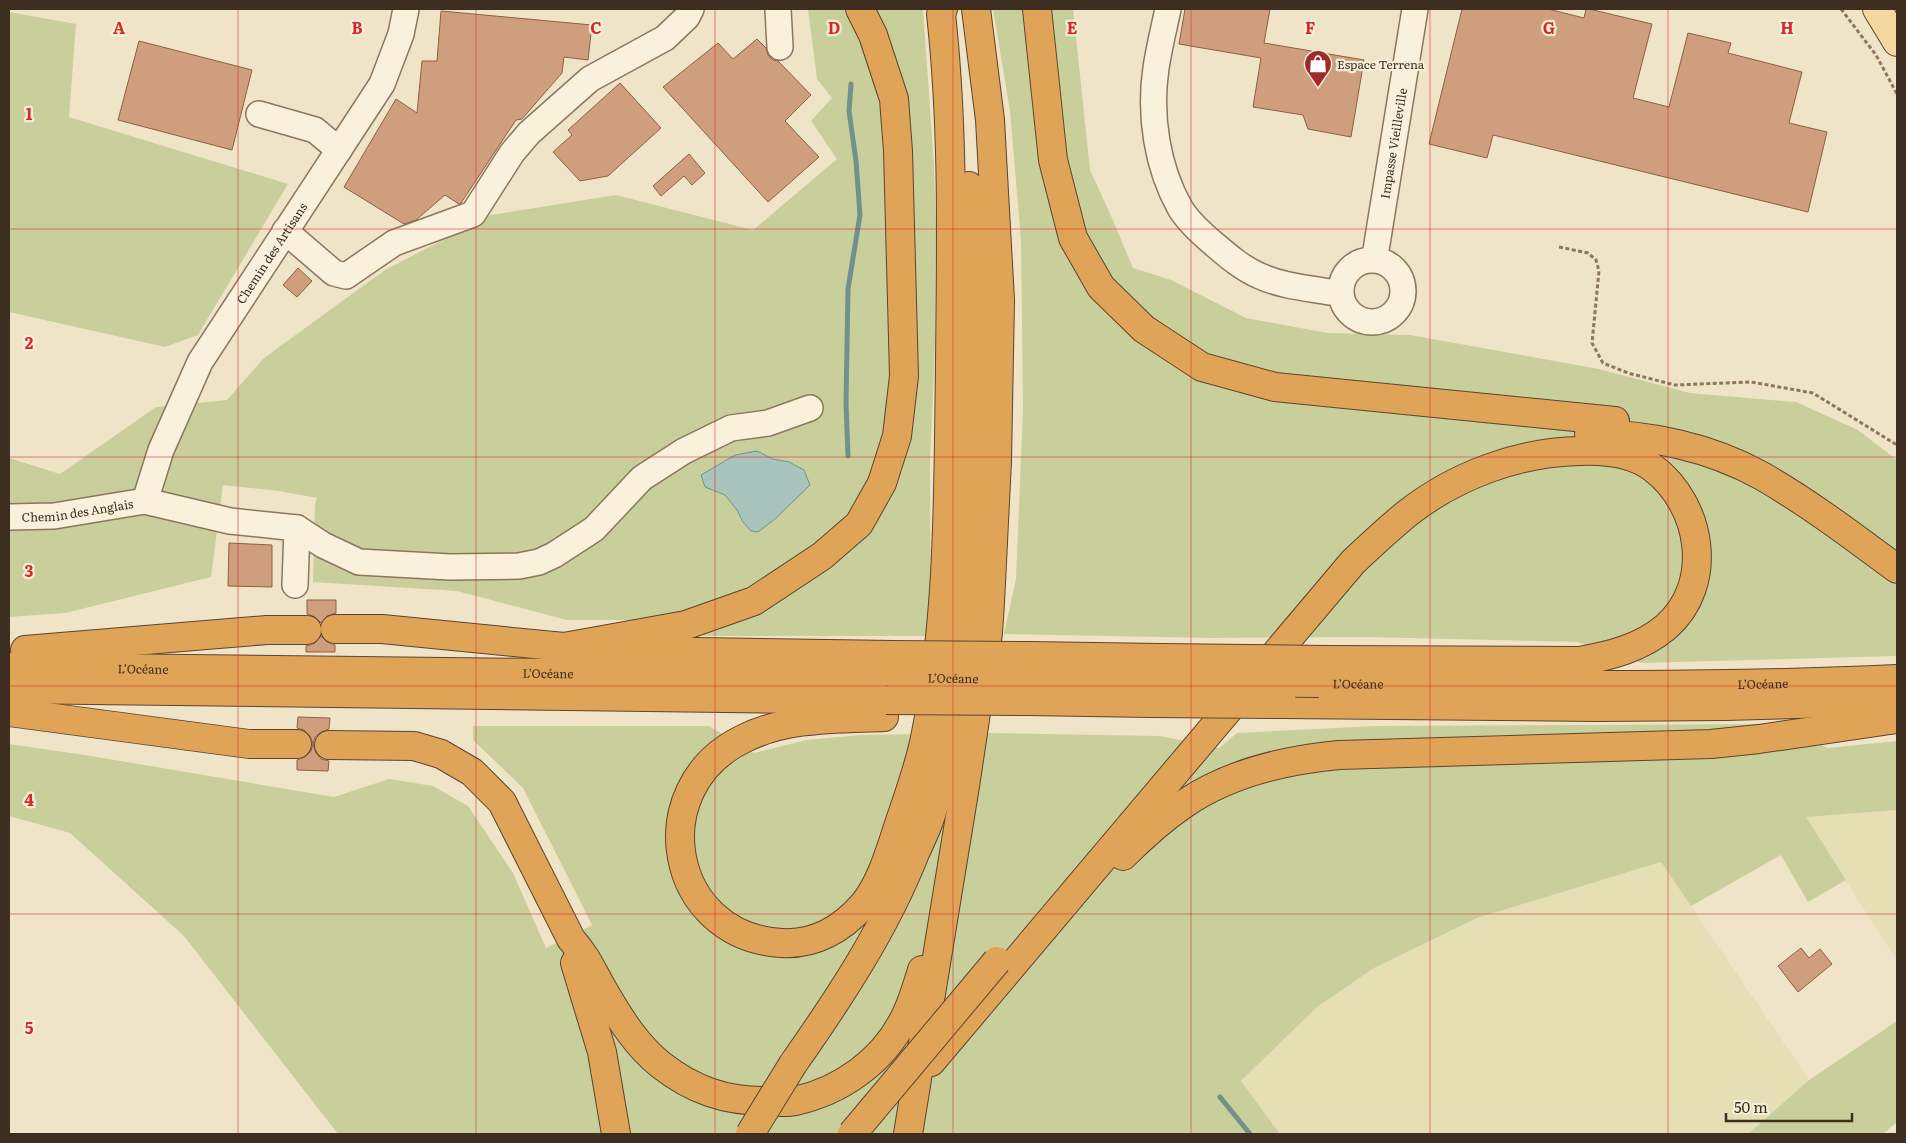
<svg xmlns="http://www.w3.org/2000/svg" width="1906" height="1143" font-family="Literata,serif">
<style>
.farmland{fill:#e6deb5}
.green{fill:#c9cf9b;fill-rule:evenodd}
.water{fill:#a9c4bc;stroke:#6f938a}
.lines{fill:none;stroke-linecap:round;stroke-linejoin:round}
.stream{stroke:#6f938a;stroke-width:5}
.building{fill:#cf9f7d;stroke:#8d5f41}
.minor-casing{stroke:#8d765c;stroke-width:28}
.major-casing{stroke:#5b4430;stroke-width:30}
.highway-casing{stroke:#5b4430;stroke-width:30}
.path{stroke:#8d765c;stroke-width:3;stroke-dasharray:4 2.5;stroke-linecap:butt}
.minor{stroke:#faf1dc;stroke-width:25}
.major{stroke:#f3d9a0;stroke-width:28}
.highway{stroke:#e0a458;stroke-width:28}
.highway-bridge-casing{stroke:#5b4430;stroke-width:30;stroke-linecap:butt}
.highway-bridge{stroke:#e0a458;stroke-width:28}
.grid{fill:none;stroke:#d62828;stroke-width:1;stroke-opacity:0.55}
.labels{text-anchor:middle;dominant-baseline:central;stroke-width:4.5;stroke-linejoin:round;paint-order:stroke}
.poi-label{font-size:12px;fill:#3d2e20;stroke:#f7eed8;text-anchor:start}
.street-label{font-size:12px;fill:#3d2e20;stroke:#f7eed8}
.grid-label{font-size:16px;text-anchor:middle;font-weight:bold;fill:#d62828;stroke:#f7eed8;stroke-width:4.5;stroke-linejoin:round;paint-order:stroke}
</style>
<rect width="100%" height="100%" fill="#f0e4c8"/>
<path class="farmland" d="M1897,810V961L1805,816Z
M1661,862L1809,1080L1748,1134H1280L1241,1081L1317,1007L1374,968L1477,918Z"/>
<path class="green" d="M9,9V12L76,24L69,117L288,184L198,335L165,347L9,312Z
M808,9H923L934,165L936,229L935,345L930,465L931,636H703L678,612L634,620H567L457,591L313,582L315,504L317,498L279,491L223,485L211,577L65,613L9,617V458L60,474L156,407L227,400L264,358L385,270L491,215L616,195L753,230L837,159L811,121L832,98L817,79ZM757,451L773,459L789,462L751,531L743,522L737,510L725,495L714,491L702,475L735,455Z
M993,9H1073L1090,170L1112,218L1133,268L1171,280L1246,318L1328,333L1410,335L1599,369L1690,393L1796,402L1858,430L1897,460V656L1642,663L1577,642L1364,637L1212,638L1004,634L1016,579L1023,409L1021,241L1010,111Z
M1778,724L1827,748L1897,741V810L1806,817L1846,880L1808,902L1781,855L1691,906L1661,862L1477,918L1374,968L1317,1007L1241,1081L1280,1134H338L184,936L70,833L9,816V744L85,755L334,797L389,779L433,786L468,806L513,873L546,948L592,925L523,788L473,740V726H709L754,753L806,740L861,735L985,733L1160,736L1219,748L1237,733L1376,726Z
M1897,1021V1122L1883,1134H1748L1809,1080Z"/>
<path class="water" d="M757,451L773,459L789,462L804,470L810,485L775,519L758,532L751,531L743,522L737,510L725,495L705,487L701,475L735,455Z"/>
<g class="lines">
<path class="stream" d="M848,456L846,403L848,289L860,215L856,161L849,111L851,84
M1220,1097L1250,1134"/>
</g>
<path class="building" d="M1185,9H1270L1264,43L1364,60L1351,137L1308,129L1303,115L1253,107L1261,58L1179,44Z
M1462,9H1548L1584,18L1586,9H1589L1652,24L1633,98L1669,107L1688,33L1731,43L1728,53L1802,72L1789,123L1827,132L1808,212L1493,135L1487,158L1429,144Z
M441,11L592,25L588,60L564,57L562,73L522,119L516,120L461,203L459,204L445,195L416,220L404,224L344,187L396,99L417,113L422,61H437Z
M757,39L766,48L768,55L773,60L778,61L811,95L785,121L819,157L768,202L663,87L718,43L733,59Z
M139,41L252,70L232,150L118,120Z
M620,83L661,128L608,176L580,181L553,152L572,135L568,130Z
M689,154L705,173L692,185L684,176L661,196L653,186Z
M298,268L312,281L297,297L283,285Z
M229,543L272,545V587L228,586Z
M307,600H336V613L327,616L321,623L315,617L307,614Z
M321,636L327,642L335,645V652H306V646L315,643Z
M298,717L330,718L329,729L321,732L315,737L313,744L316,753L321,759L329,761L328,771L297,770V760L305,757L311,751L313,744L310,736L304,730L297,728Z
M1801,948L1809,958L1820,949L1832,964L1798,992L1778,966Z"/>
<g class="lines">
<defs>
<g id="minor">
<path d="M778,9L780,47"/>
<path d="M1168,9C1164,28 1159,48 1156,68C1149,115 1157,167 1180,208C1188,221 1202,234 1214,244C1228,256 1243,269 1260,276C1282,286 1307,288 1330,292"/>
<path d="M259,114L315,130L339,150"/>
<path d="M285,231L334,273L346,276L394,243L473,214L512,153L529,133L590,79L665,38L687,17L691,9"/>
<path id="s1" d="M1376,250L1415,9"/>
<circle cx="1372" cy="291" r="31"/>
<path id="s2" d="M145,501L161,450L200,362L382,84L401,34L406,9"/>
<path id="s3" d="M9,517L54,516L145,501L230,521L297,528L295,585"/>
<path d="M297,528L323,545L359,562L450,567L519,566L539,562L554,555L594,529L642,478L684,451L731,428L768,423L810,408"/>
</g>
<path id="major" d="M1877,9L1897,42"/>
<g id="highway">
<path d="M1037,9L1053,160L1073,238L1101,287L1144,329L1202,367L1275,387L1615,421"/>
<path d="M1589,434C1648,434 1710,447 1762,476C1809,503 1854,537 1897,569"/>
<path d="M335,629H382L564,647L631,651L893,655"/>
<path d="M564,647L686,625L754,601L822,556L859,524L882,483L897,436L904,376L898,151L894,99L873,35L860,9"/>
<path d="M25,650L267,630H307"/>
<path d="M1029,656L1160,658"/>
<path id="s4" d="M9,667L898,677"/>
<path d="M1024,679L1155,681"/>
<path id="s5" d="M1319,683C1512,685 1705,688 1897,679"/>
<path d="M9,689L886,700"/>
<path d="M1026,701L1151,703"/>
<path d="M1283,704L1598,707L1726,706L1897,701"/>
<path d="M9,712L249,744H297"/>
<path d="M884,717C836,719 786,717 743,739C642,788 668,937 782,943C814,945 842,929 863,905C880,885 890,852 898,827C908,797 919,768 925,738C950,615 948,490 950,365C951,248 954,131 941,14L943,9"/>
<path d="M329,745L414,746L441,754L472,772L502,802L571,939C588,958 593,973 605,993C620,1019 637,1046 661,1065C693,1090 725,1101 765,1101C775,1102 786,1103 795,1101C841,1091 883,1061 904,1019C912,1004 917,986 922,970"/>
<path d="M1123,856C1142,837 1162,819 1184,804C1229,773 1285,760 1339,755L1711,744L1759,739L1897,719"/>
<path d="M575,963L602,1052L616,1134"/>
<path d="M931,1062L1353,562C1371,545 1389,528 1409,512C1457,475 1519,452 1580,451C1604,450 1633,453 1653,468C1702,505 1715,584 1666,627C1641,648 1610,656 1579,661L1326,660"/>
<path d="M793,1064C840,997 885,929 915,853C921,840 927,828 931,815C948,761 952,706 959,651C977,498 980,339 969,186"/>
<path d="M908,1134L965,786L988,633L990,603L997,461L1000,300L990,120L976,9"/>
</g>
</defs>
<use href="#minor" class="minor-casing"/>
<use href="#major" class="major-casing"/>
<use href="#highway" class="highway-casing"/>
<path class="path" d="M1841,9L1876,55L1897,94
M1559,247L1588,253L1596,260L1599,271L1592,343L1603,363L1628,373L1675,385L1751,382L1813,393L1897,445"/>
<use href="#minor" class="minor"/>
<use href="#major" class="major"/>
<use href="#highway" class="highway"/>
<defs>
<g id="highway-bridge">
<path d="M893,655L1029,656"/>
<path d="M1160,658L1326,660"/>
<path id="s6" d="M898,677L1024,679"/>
<path d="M1155,681L1319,683"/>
<path d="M886,700L1026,701"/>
<path d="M1151,703L1283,704"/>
<path d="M750,1134L793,1064"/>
<path d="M852,1134L997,961"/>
</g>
</defs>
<use href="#highway-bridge" class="highway-bridge-casing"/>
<use href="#highway-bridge" class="highway-bridge"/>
</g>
<path class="grid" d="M238,9V1134M476,9V1134M715,9V1134M953,9V1134M1191,9V1134M1430,9V1134M1668,9V1134M9,229H1897M9,457H1897M9,686H1897M9,914H1897"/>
<defs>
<symbol id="shop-pin" viewBox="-11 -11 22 30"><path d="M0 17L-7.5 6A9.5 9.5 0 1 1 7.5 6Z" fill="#9e2a2b" stroke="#f7eed8"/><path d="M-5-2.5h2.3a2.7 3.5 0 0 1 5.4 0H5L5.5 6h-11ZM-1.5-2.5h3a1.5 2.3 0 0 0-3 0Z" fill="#fff"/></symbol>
</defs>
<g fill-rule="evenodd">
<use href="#shop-pin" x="1302" y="48" width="32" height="43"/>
</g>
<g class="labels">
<g class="poi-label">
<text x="1337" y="64">Espace Terrena</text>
</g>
<g class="street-label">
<text stroke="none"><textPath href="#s1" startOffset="108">Impasse Vieilleville</textPath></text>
<text stroke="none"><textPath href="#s2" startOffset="280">Chemin des Artisans</textPath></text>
<text stroke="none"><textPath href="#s3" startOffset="69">Chemin des Anglais</textPath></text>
<text stroke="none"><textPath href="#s4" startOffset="134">L’Océane</textPath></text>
<text stroke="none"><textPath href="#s4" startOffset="539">L’Océane</textPath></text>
<text stroke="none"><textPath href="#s6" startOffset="55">L’Océane</textPath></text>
<text stroke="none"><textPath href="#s5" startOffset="39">L’Océane</textPath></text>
<text stroke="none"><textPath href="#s5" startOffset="444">L’Océane</textPath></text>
</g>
</g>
<g class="grid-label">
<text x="119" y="34">A</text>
<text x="357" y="34">B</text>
<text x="596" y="34">C</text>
<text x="834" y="34">D</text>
<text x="1072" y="34">E</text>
<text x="1310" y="34">F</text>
<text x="1549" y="34">G</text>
<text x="1787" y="34">H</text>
<text x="29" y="120">1</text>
<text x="29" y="349">2</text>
<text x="29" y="577">3</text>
<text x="29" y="806">4</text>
<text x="29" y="1034">5</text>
</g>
<rect width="1906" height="1143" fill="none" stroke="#3d2e20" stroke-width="20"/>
<path d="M1726 1113v8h126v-8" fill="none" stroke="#3d2e20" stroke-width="2.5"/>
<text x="1734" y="1113" font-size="15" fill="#3d2e20" stroke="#f7eed8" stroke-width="4" paint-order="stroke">50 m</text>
</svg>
